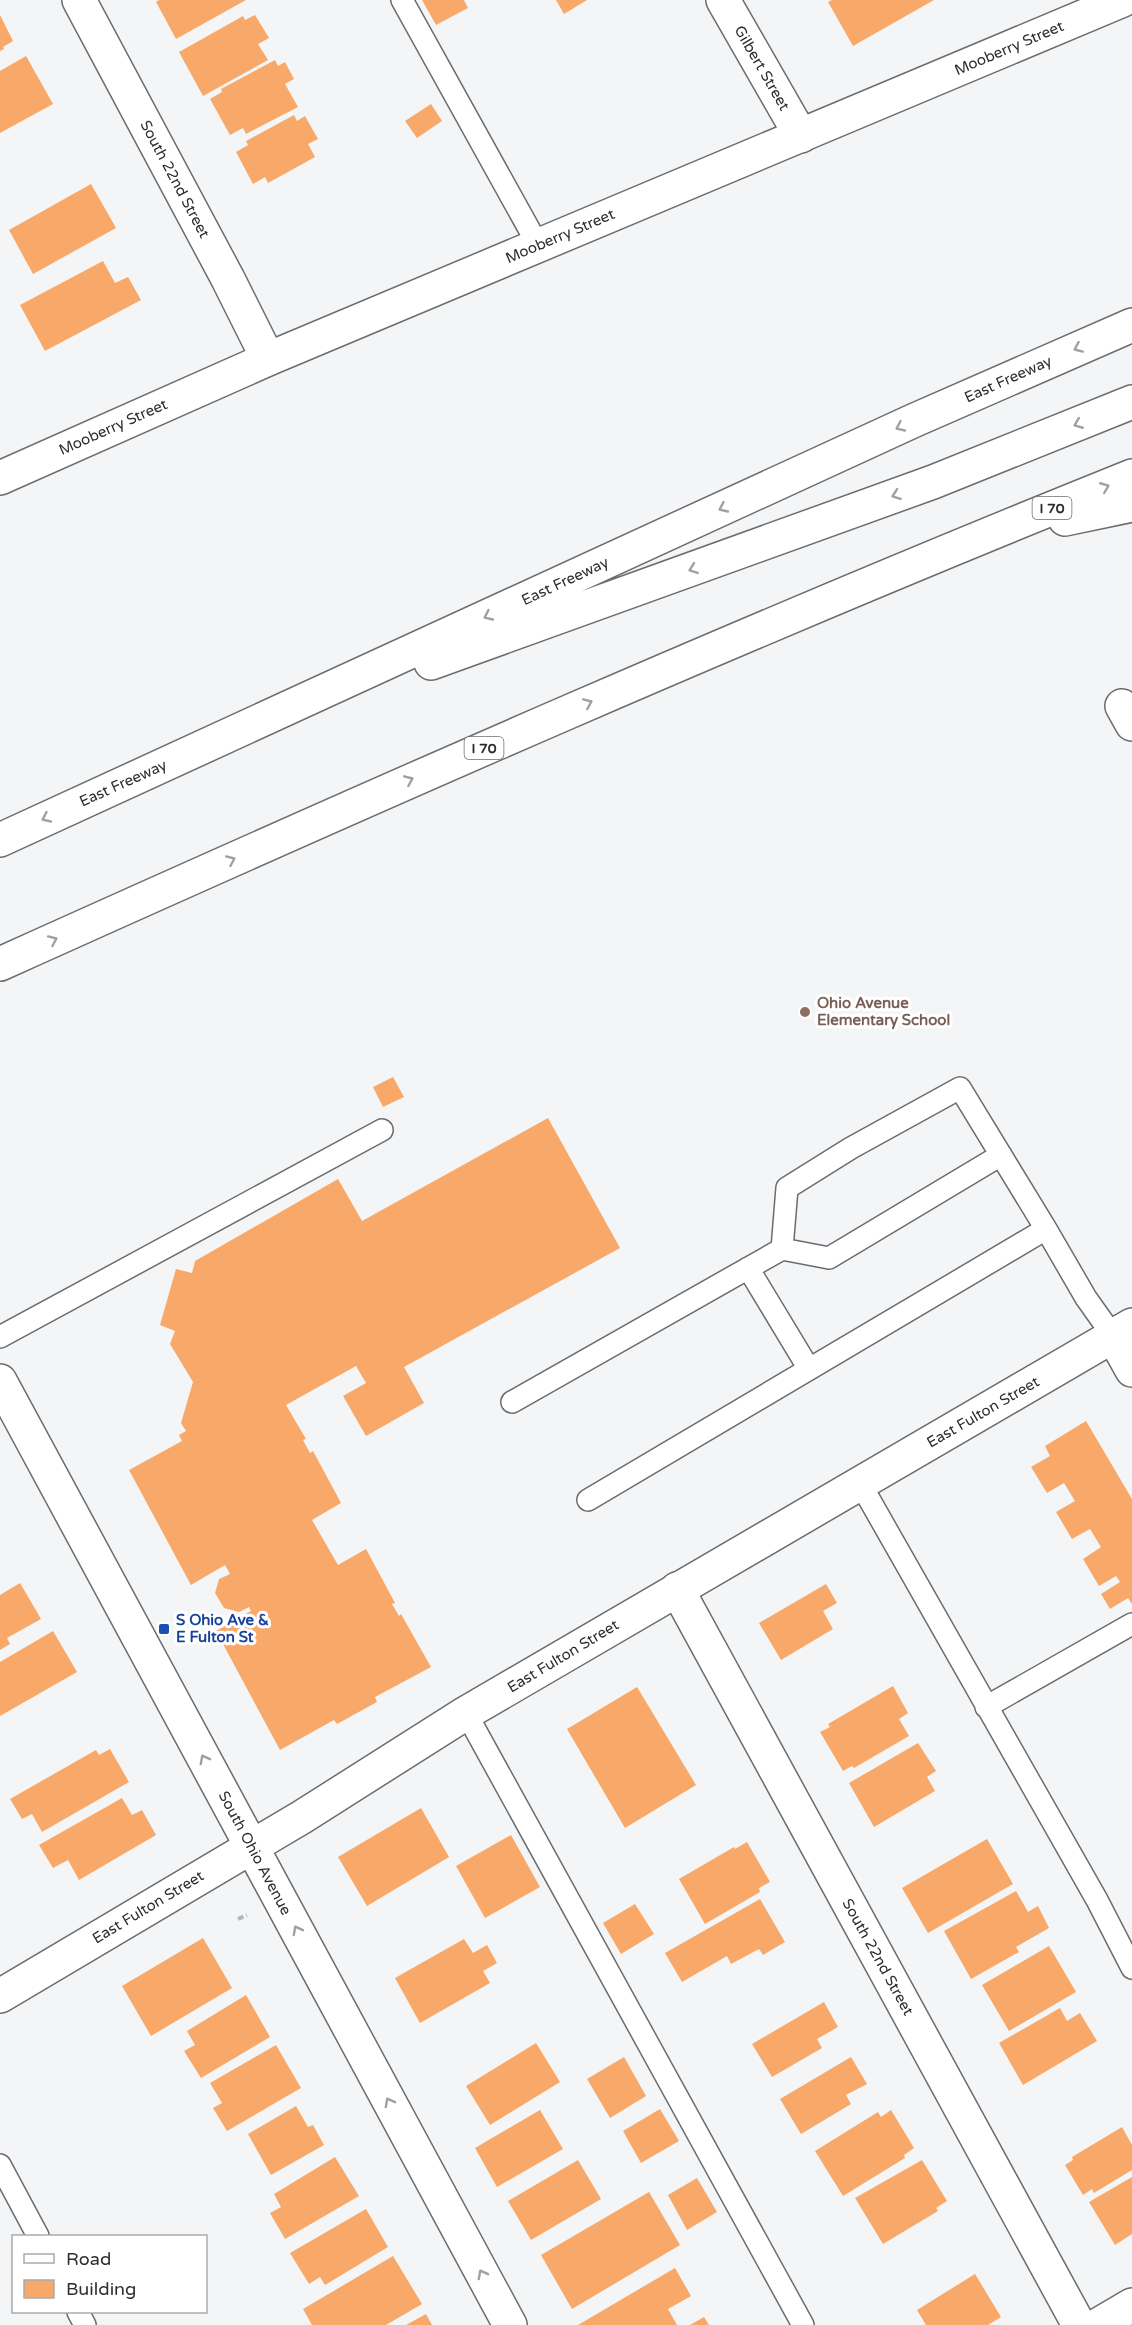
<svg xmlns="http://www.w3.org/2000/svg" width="1132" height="2325" font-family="'Varela Round',sans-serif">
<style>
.building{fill:#f8a969}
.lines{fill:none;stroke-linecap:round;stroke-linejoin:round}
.lane-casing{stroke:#6c6c6d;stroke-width:24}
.street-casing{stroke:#6c6c6d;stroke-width:36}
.secondary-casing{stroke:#6c6c6d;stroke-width:36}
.highway-casing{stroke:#6c6c6d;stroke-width:36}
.path{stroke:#b6b6b7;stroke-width:4;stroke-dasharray:6 3;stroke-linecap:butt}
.lane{stroke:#fff;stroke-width:21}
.street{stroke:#fff;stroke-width:33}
.secondary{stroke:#fff;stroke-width:33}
.highway{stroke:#fff;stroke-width:33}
.oneway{stroke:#a0a0a1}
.education-dot{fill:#8d6e63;stroke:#fff;stroke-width:2}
.transit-dot{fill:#1a4fb4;stroke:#fff;stroke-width:2}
.labels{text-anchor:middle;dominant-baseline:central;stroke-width:6;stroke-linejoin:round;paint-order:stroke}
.shield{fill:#fff;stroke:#6c6c6d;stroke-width:1.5}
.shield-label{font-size:14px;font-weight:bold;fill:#2d2d2e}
.street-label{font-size:15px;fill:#2d2d2e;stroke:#fff}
.education-label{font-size:15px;font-weight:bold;fill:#785e54;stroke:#fff;text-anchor:start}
.transit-label{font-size:15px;font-weight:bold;fill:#164399;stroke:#fff;text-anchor:start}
</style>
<rect width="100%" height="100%" fill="#f4f5f6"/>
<path class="building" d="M159,0H246L176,39L156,2Z
M422,0H464L468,8L436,25Z
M556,0H587L564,14Z
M832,0H934L853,46L828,2Z
M0,15L13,41L3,47L4,49L0,51Z
M255,15L269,38L258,44L268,60L203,96L179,52L243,16L245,20Z
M26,56L53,104L0,133V71Z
M275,60L278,66L285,62L294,79L285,84L298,107L246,134L243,128L230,135L210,99L222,92L221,89Z
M431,104L442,121L417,138L405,121Z
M294,115L297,121L305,116L318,139L308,144L315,157L268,183L265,177L253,184L236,152L248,145L246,141Z
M91,184L116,228L33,274L9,230Z
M103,261L115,283L128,277L141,300L45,351L20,305Z
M393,1077L404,1097L383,1107L373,1087Z
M548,1118L620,1248L404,1367L424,1403L366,1436L343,1396L366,1383L356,1366L286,1405L306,1439L303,1440L310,1453L313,1451L341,1503L312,1520L338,1565L366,1549L395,1603L392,1604L399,1616L401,1614L431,1667L375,1697L377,1702L337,1724L334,1720L280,1750L216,1631L251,1611L249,1607L239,1612L224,1608L215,1593L219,1579L230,1574L225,1565L191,1585L129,1470L182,1441L179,1435L186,1431L181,1423L193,1382L170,1344L175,1331L160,1325L176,1269L192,1273L195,1261L338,1179L362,1221Z
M1086,1421L1132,1499V1604L1128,1598L1110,1609L1101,1594L1120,1582L1116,1576L1099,1586L1083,1559L1101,1547L1090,1529L1072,1539L1056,1512L1075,1501L1064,1483L1047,1493L1031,1467L1050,1456L1045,1446Z
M20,1583L41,1619L7,1638L10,1644L0,1650V1595Z
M826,1584L837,1603L823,1611L833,1629L781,1660L759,1623Z
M53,1631L77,1672L0,1716V1662Z
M893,1686L908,1713L899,1719L909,1736L854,1768L852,1766L843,1771L820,1732L830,1727L828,1724Z
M637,1687L696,1785L625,1828L567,1729Z
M918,1743L936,1771L927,1777L935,1791L874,1827L849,1783Z
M110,1749L129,1782L42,1832L32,1814L22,1819L10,1799L96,1750L99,1755Z
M122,1798L132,1815L142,1810L156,1835L79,1880L68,1860L53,1868L39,1845Z
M421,1808L449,1857L367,1906L338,1857Z
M511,1835L540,1887L485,1918L456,1866Z
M987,1839L1013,1884L928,1933L902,1888Z
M747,1842L770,1882L759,1888L760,1892L705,1924L679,1879L734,1847L735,1849Z
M1016,1891L1028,1912L1038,1906L1049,1928L1016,1947L1019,1952L971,1979L944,1931Z
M760,1899L785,1942L763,1955L759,1949L731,1964L727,1956L682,1982L665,1953Z
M635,1904L654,1934L621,1954L603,1923Z
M203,1938L232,1988L151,2036L122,1986Z
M464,1939L473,1953L487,1945L497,1963L483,1971L490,1983L420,2023L395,1978Z
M1049,1946L1076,1992L1009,2031L982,1985Z
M246,1995L270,2037L201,2078L184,2051L195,2045L187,2031Z
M824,2002L838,2027L817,2039L822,2048L772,2077L752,2044Z
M1060,2008L1067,2021L1080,2013L1097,2041L1023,2085L999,2043Z
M536,2043L560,2082L490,2125L466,2086Z
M276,2045L301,2088L227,2131L213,2108L222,2103L210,2083Z
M624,2057L646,2096L610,2118L587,2079Z
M851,2057L867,2084L846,2095L851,2104L801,2134L780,2099Z
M296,2106L308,2127L313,2125L324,2145L271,2175L248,2134Z
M660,2109L679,2141L641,2163L623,2131Z
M540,2110L563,2149L497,2187L475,2148Z
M891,2110L914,2148L904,2155L905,2158L843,2196L815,2151L878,2112L881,2117Z
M1122,2127L1132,2145V2170L1094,2193L1092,2189L1083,2195L1065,2165L1073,2160L1072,2157Z
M335,2157L359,2196L285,2239L270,2213L281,2207L274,2194Z
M578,2160L601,2199L531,2240L508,2201Z
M922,2160L947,2201L936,2208L938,2211L883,2244L855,2198Z
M1132,2177V2234L1115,2245L1089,2202Z
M697,2178L717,2212L687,2230L668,2195Z
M649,2192L680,2245L572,2309L541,2255Z
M366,2209L388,2247L325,2285L320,2277L309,2284L290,2253Z
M393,2256L422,2304L386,2325H312L303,2309Z
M675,2268L691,2296L668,2309L677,2325H578Z
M975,2274L1001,2317L988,2325H926L917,2310Z
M426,2314L432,2325H406Z
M704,2317L709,2325H690Z"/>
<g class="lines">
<defs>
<path id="lane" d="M402,0L538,245
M1001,1155L829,1258L782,1249L787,1188L851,1148L960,1088L1046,1229
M748,1268L809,1369
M0,1337L382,1130
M512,1402L782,1249
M860,1483L1097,1900L1132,1968
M588,1500L1046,1229L1086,1298L1113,1336
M986,1707L1132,1624
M466,1713L803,2325
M0,2165L38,2236
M78,2312L85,2325"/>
<path id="street" d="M79,0L228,279L268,359
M723,0L801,136
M1122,706L1132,724
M1113,1336L1132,1370
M677,1589L1079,2325
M1098,2325L1132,2305"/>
<path id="secondary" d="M0,478L268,359L1123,0
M0,1381L510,2325
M0,1996L302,1817L466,1713L1132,1325"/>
<path id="highway" d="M1065,519L1132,505
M431,663L933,482L1132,402
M0,840L915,420L1132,325
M0,964C375,795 751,629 1132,476"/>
</defs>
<use href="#lane" class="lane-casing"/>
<use href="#street" class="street-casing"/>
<use href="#secondary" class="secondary-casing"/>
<use href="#highway" class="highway-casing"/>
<path class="path" d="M238,1919L247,1915"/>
<use href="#lane" class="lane"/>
<use href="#street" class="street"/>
<use href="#secondary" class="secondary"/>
<use href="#highway" class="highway"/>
</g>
<defs><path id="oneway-chevron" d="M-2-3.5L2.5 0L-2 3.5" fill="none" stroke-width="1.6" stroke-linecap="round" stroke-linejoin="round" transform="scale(1.5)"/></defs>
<g class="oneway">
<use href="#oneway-chevron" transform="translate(1078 348) rotate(156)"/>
<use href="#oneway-chevron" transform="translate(1078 424) rotate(158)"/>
<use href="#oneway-chevron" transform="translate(900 427) rotate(155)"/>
<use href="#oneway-chevron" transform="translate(1105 487) rotate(-22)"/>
<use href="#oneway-chevron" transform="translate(896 495) rotate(160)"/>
<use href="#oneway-chevron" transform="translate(723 508) rotate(155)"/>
<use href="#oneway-chevron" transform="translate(693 569) rotate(160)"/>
<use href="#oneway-chevron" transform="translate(488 616) rotate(155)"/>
<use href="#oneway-chevron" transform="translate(588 703) rotate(-23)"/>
<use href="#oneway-chevron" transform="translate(409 780) rotate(-23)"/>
<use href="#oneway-chevron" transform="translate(46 818) rotate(155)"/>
<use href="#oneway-chevron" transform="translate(231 860) rotate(-24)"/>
<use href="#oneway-chevron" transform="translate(53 940) rotate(-24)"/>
<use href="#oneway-chevron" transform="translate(204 1759) rotate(-118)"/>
<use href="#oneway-chevron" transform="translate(297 1930) rotate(-118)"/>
<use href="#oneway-chevron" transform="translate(389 2102) rotate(-118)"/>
<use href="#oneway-chevron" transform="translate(482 2274) rotate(-118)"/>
</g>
<circle class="education-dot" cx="805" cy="1012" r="6"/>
<rect class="transit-dot" x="158" y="1623" width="12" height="12" rx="3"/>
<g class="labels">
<g class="shield">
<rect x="1032.5" y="497" width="39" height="22" rx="4.5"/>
<rect x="464.5" y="737" width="39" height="22" rx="4.5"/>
</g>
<g class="shield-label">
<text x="1052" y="508">I 70</text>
<text x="484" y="748">I 70</text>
</g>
<g class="street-label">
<text transform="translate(1009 48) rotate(-23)">Mooberry Street</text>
<text transform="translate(762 68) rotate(60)">Gilbert Street</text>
<text transform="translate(175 179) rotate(62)">South 22nd Street</text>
<text transform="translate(560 236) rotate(-23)">Mooberry Street</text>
<text transform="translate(1008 379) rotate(-24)">East Freeway</text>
<text transform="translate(113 427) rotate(-24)">Mooberry Street</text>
<text transform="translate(565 581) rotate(-25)">East Freeway</text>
<text transform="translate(123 783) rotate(-24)">East Freeway</text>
<text transform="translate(983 1412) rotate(-30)">East Fulton Street</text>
<text transform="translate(563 1656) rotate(-31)">East Fulton Street</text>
<text transform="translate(255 1853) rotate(62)">South Ohio Avenue</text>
<text transform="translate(148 1907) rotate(-31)">East Fulton Street</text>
<text transform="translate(878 1957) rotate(61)">South 22nd Street</text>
</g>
<g class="education-label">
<text x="817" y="1003">Ohio Avenue<tspan x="817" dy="17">Elementary School</tspan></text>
</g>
<g class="transit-label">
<text x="176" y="1620">S Ohio Ave &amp;<tspan x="176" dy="17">E Fulton St</tspan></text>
</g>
</g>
<rect x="12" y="2235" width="195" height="78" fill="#ffffff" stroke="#ababab" stroke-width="1.5"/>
<rect x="24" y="2254" width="30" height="9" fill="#ffffff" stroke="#ababab" stroke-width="1.5"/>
<text x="66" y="2265" font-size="18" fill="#2d2d2e">Road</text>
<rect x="24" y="2280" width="30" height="18" fill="#f8a969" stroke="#ababab" stroke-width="1.5"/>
<text x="66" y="2295" font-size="18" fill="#2d2d2e">Building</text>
</svg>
